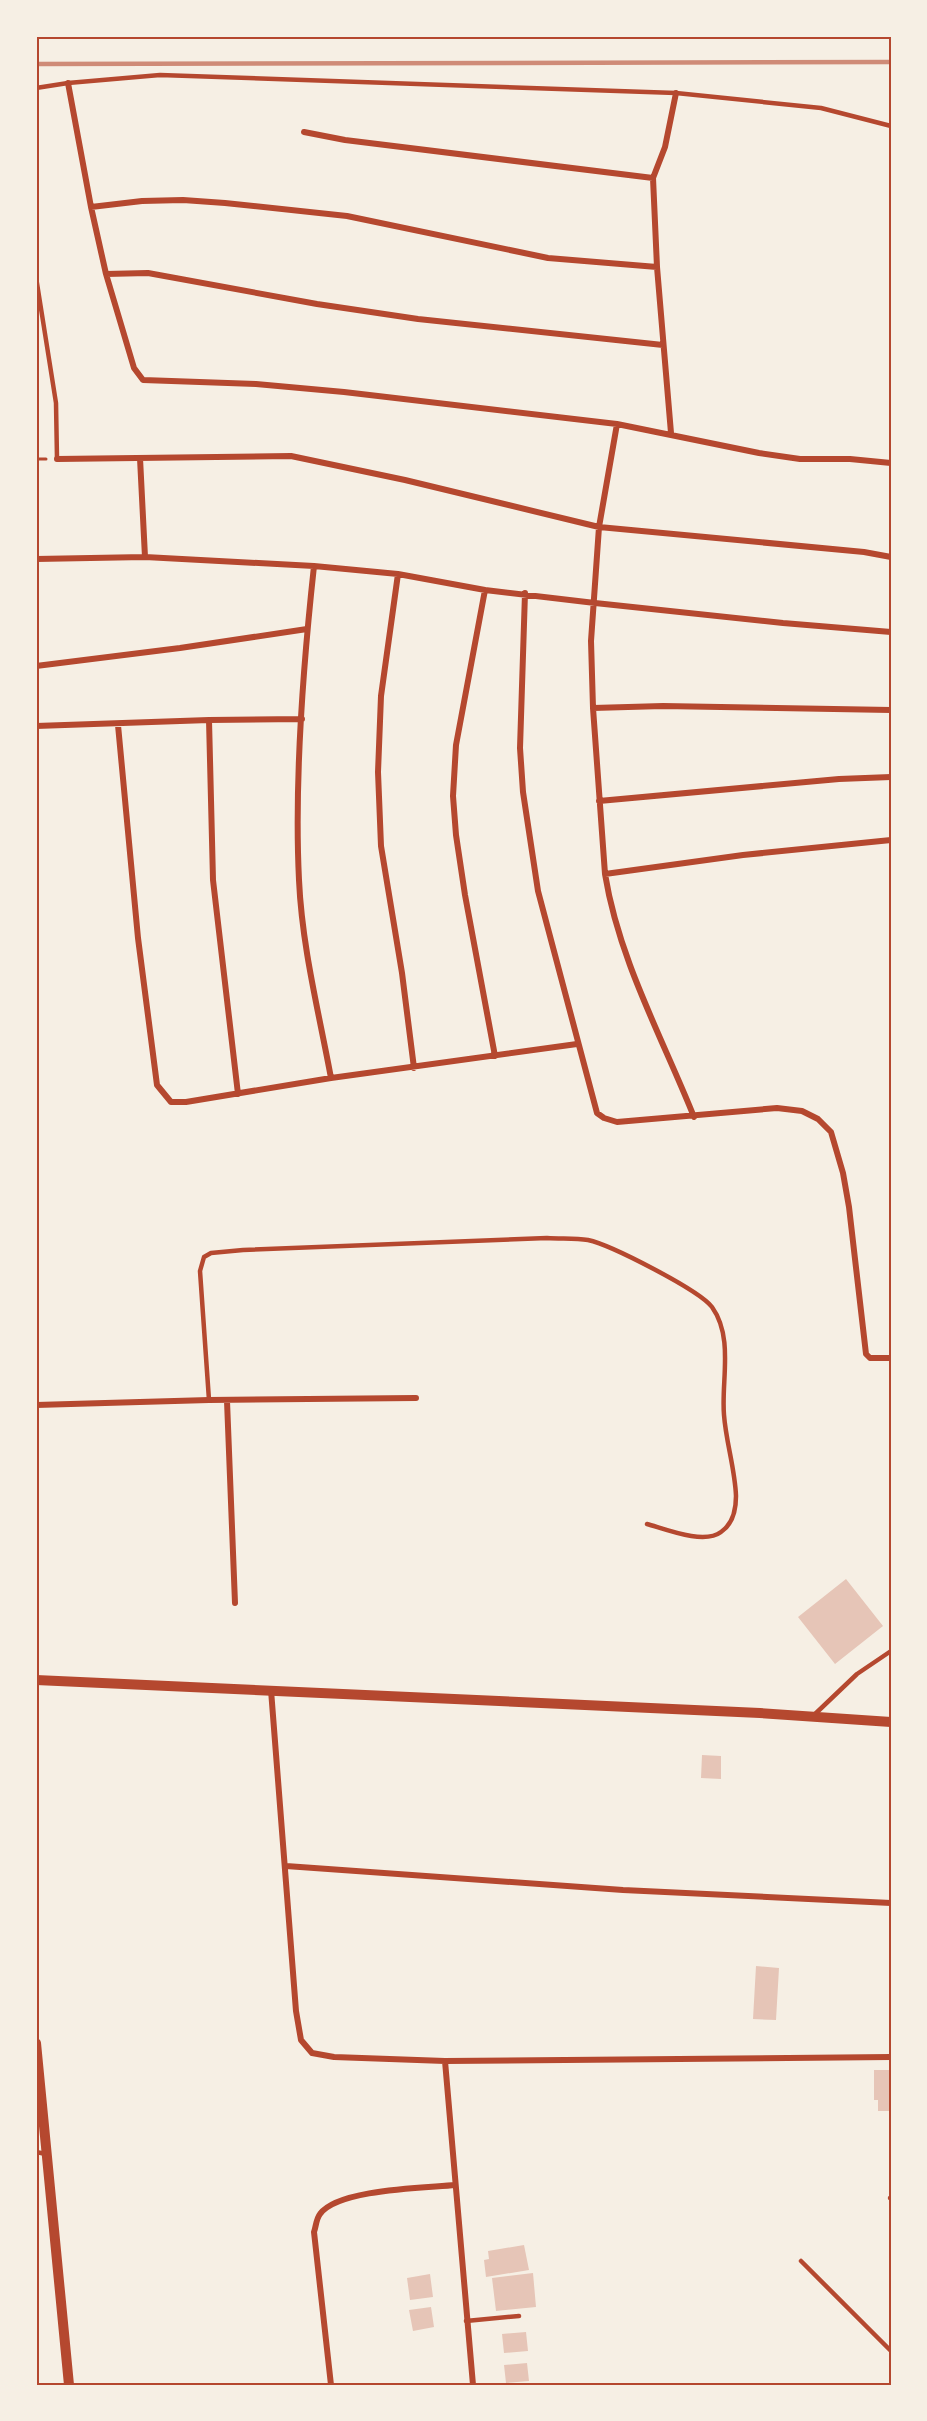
<svg xmlns="http://www.w3.org/2000/svg" width="927" height="2421" font-family="Karla,sans-serif">
<style>
.building{fill:#e6c5b7}
.lines{fill:none;stroke-linecap:round;stroke-linejoin:round}
.path{stroke:#b5482f;stroke-width:3}
.service{stroke:#b5482f;stroke-width:4.5}
.minor{stroke:#b5482f;stroke-width:6}
.tertiary{stroke:#b5482f;stroke-width:10}
.rail{stroke:#cf8b77;stroke-width:4.5}
.neatline{fill:none;stroke:#b5482f;stroke-width:2}
</style>
<rect width="100%" height="100%" fill="#f6efe4"/>
<path class="building" d="M846,1579L883,1626L835,1664L798,1617Z
M702,1755L721,1756V1779L701,1778Z
M756,1966L779,1968L776,2020L753,2019Z
M874,2070H891V2111H878V2100H874Z
M524,2245L529,2270L486,2277L484,2260L489,2259L488,2251Z
M533,2273L536,2307L496,2311L492,2278Z
M430,2274L433,2297L410,2300L407,2278Z
M431,2307L434,2327L413,2331L409,2310Z
M526,2332L528,2351L504,2353L502,2334Z
M527,2363L529,2381L506,2383L504,2365Z"/>
<g class="lines">
<path class="path" d="M36,459H46"/>
<path class="service" d="M36,88L68,83L160,75L676,93L821,108L891,126
M36,277L56,403L57,459
M209,1400L200,1271L204,1257L211,1253L243,1250L547,1238C561,1239 575,1238 588,1240C611,1245 699,1290 712,1307C734,1338 721,1381 724,1415C726,1442 735,1469 736,1496C736,1509 733,1524 721,1532C704,1545 665,1529 647,1524
M814,1715L857,1674L891,1651
M36,2152L46,2154
M890,2198H891
M801,2261L891,2351
M466,2321L519,2316"/>
<path class="minor" d="M68,83L91,207L106,274L134,368L143,380L256,384L344,392L617,424L759,453L800,459H850L891,463
M304,132L345,140L653,178
M91,207L142,201L183,200L225,203L347,216L548,258L657,267
M106,274L148,273L317,304L418,319L663,345
M617,424L599,527L591,641L593,708L605,874C619,960 662,1037 694,1117
M671,433L657,267L653,178L665,147L676,93
M140,458L145,557
M57,459L291,456L405,480L599,527L864,552L891,557
M36,559L145,557L314,566
M398,574L381,696L378,772L381,846L402,973L414,1068
M485,590L456,745L453,796L456,835L465,895L495,1056
M525,593L520,748L523,792L538,891L597,1113L604,1118L617,1122L777,1108L802,1111L818,1119L831,1132L843,1173L849,1207L866,1354L870,1358H891
M36,666L180,648L307,629
M593,708L663,706L891,710
M209,720L213,880L238,1094
M118,725L138,938L157,1085L171,1102H186L331,1078L577,1044
M36,726L209,720L302,719
M599,801L839,779L891,777
M605,874L743,855L891,840
M331,1078C319,1013 302,947 299,880C294,779 303,667 314,566L398,574L485,590L595,603L783,623L891,632
M227,1401L235,1603
M36,1405L209,1400L416,1398
M271,1690L296,2011L301,2040L312,2053L334,2057L445,2061L891,2057
M286,1866L623,1890L891,1903
M445,2061L473,2385
M331,2385L314,2232C316,2227 316,2219 320,2214C338,2189 425,2188 455,2185"/>
<path class="tertiary" d="M36,1680L760,1713L891,1722
M36,2043L69,2385"/>
<path class="rail" d="M36,64L891,62"/>
</g>
<rect width="927" height="2421" fill="none" stroke="#f6efe4" stroke-width="75"/>
<rect x="38" y="38" width="852" height="2346" class="neatline"/>
</svg>
